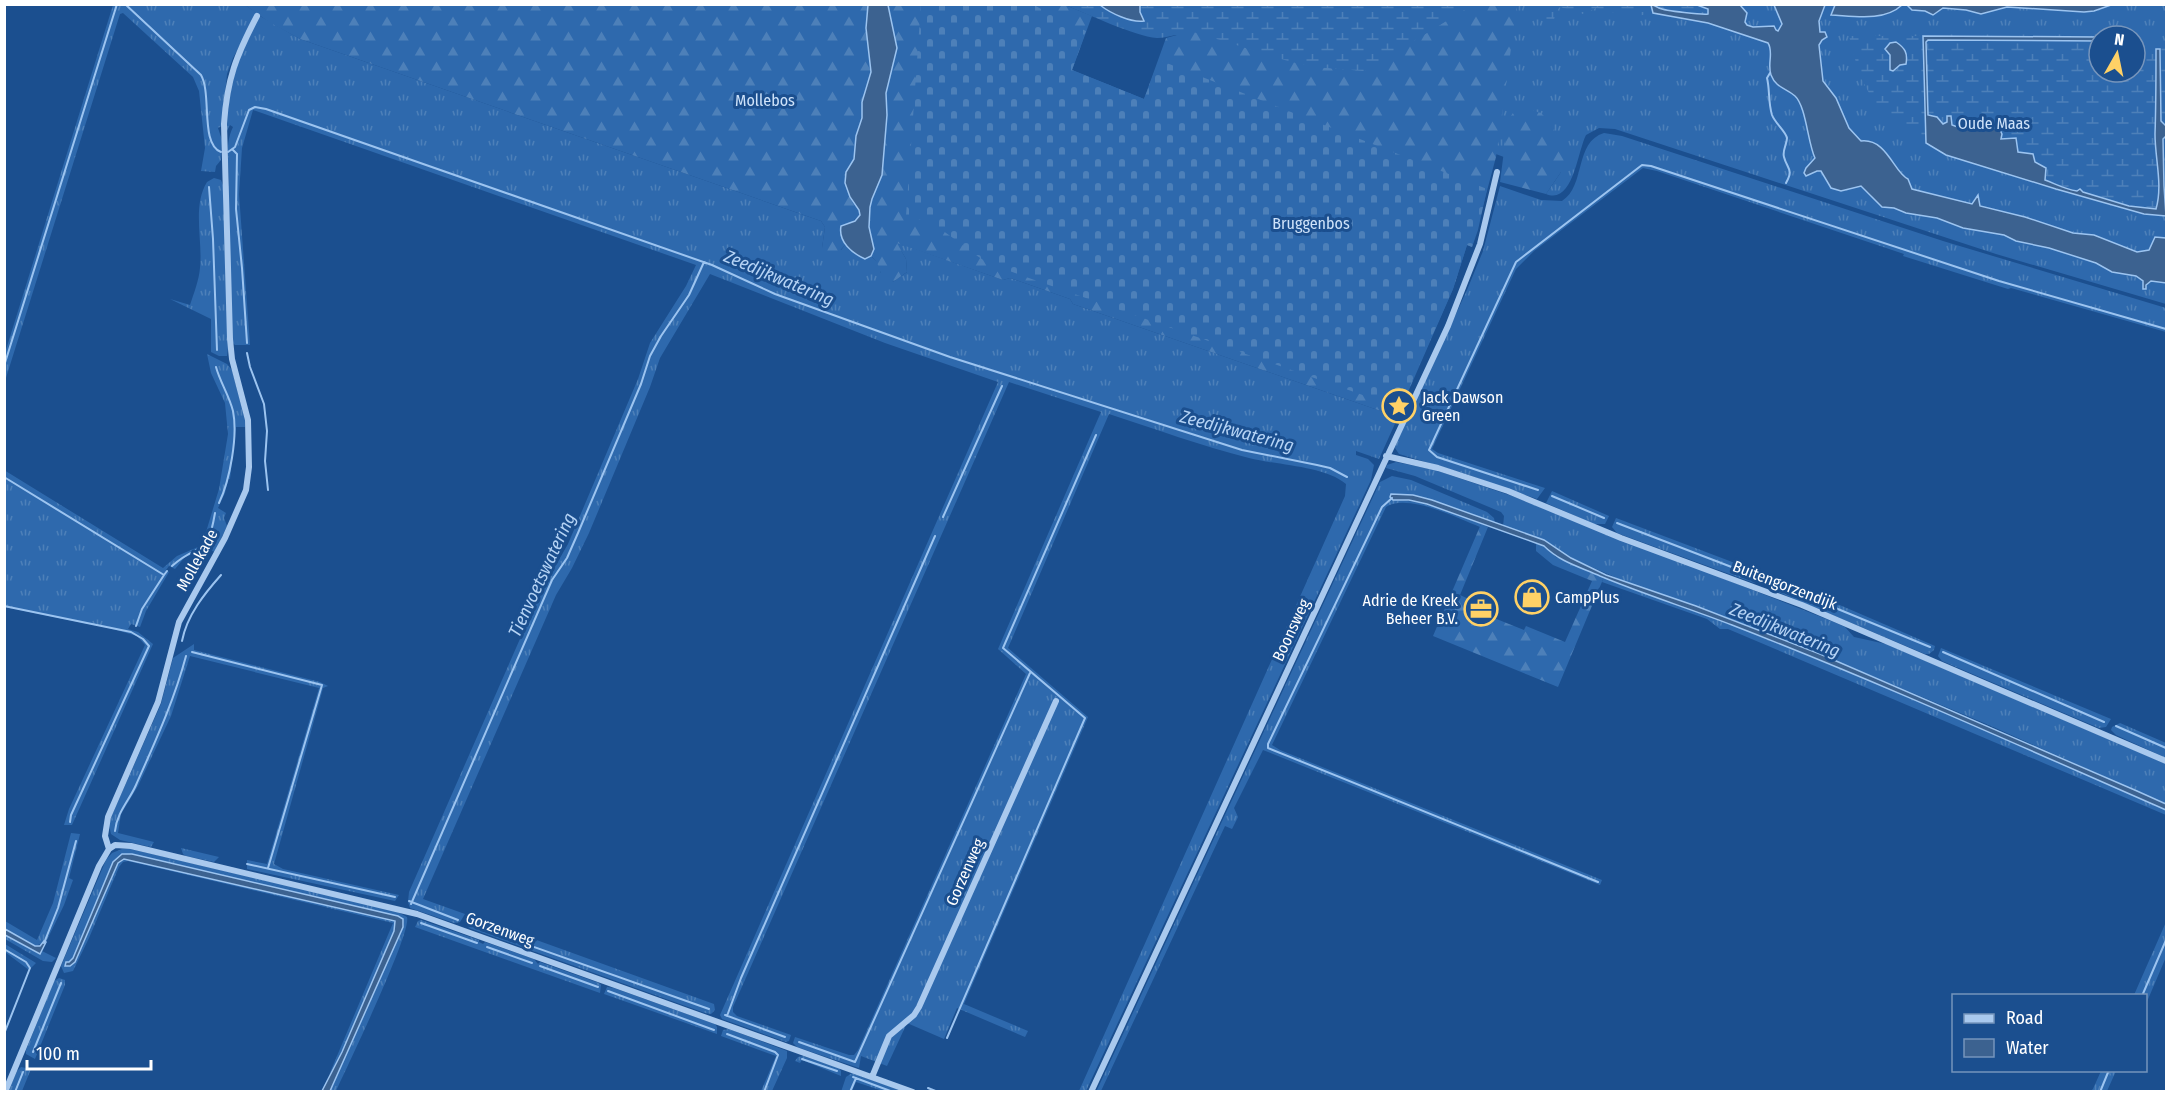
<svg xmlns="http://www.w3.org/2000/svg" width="2171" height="1096" font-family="'Fira Sans Condensed',sans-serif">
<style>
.grass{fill:url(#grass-tufts);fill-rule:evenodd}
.forest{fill:url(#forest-firs)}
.wetland{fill:url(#wetland-marsh)}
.cemetery{fill:url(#cemetery-stones)}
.water{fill:#3c6290;stroke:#9cc4f0;stroke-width:1.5}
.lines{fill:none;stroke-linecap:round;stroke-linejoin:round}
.stream{stroke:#9cc4f0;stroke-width:2}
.street{stroke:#a9c9ee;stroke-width:6}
.labels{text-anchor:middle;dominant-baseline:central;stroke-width:6;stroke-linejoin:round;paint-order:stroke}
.park-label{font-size:16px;fill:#cfe3fa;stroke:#1b4f8f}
.poi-label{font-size:16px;fill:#fff;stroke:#1b4f8f;text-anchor:start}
.street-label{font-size:16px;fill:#fff;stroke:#1b4f8f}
.water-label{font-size:18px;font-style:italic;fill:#b5d3f5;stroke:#1b4f8f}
</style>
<defs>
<pattern id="grass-tufts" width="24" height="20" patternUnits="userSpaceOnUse" patternTransform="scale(1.5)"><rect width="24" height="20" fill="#2e69ad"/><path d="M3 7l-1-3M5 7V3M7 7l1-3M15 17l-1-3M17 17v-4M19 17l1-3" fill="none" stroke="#4d80b9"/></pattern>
<pattern id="forest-firs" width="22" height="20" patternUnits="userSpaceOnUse" patternTransform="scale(1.5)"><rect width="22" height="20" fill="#2e69ad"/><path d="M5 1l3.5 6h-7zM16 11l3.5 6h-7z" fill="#4d80b9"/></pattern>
<pattern id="wetland-marsh" width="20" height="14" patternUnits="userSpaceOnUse" patternTransform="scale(1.5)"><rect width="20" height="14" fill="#2e69ad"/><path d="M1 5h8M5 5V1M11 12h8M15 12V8" fill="none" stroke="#4d80b9"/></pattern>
<pattern id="cemetery-stones" width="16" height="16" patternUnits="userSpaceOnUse" patternTransform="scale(1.5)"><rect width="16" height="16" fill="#2e69ad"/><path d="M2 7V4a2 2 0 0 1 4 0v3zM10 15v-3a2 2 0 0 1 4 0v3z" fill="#4d80b9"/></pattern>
</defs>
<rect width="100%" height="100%" fill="#1b4f8f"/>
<path class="grass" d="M113,5H245L257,13L233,58L227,74L222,126L218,128L222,140L221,160L216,166L215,172L201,171L205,148L199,91L193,77L123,13L120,14L5,381V353Z
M1096,5H2166V304L1996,254L1615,129L1599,128L1586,135C1577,153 1573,205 1546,194L1561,172L1552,175ZM2099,36H2135V72H2099Z
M260,16L300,39L821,221L825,227L822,248L841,250L845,245L863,258L871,256L880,265V272L893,282L907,272L906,259L896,242L1003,280L1010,278L1070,299L1073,304L1398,417L1379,459L1356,451V455L1368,459L1374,465L1371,480L1086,1091H1079L1345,496L1346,484C1325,466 1276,465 1249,458C1202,446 1155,429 1109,414L1008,648L1088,717L964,1004L1028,1031L1025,1037L957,1008L944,1039L907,1023L887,1066L861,1056L859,1068L797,1047L793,1043L795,1037L849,1055H854L858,1050L1026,674L998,649L1101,412L1009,382L733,1007V1012L737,1016L791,1035L789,1041L786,1042L722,1019L720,1015L998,382L885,343L710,274L660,358L650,387L589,533L572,568L556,595L423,899L465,914L460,922L454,923L410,908L408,902L409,892L541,591L568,544L638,379L650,343L686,286L696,265L253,110L242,148L239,194L250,345H235L232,342L228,189C231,167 223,148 233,127L230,125L227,131C228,82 238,58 260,16Z
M1604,133L1622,136L1943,241L2166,308V332L2011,288L2008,289L1903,256L1904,254L1657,171L1643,168L1534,251L1516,269L1432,449L1438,453L1545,488L1537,499L1466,474L1399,454L1395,448L1396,444L1467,290L1483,251L1500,186L1541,200L1562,201C1586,186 1574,142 1604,133Z
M214,178L221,180L223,185L228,348L227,356H219L211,352V319L170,299L190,305C194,293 199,280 200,268C203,241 192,206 207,182Z
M207,354L227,364L232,370L245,420V427H236L230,479H228L225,493L218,508L226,513L224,518L227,526L215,552L206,549L185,557L175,569L169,566L166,570L169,572L146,611L140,627L131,624L128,629L138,632L153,644L72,825H64L69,809L145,645L137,636L113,629L5,607L4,470L163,568L177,556L198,547L203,542L219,489L228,434L225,403L211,373Z
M1396,462L1435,470L1512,496L1834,622L1845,627L1854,637L1886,644L2157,760L2166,764V804L1991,726L1820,654L1696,606L1626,582L1571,558L1544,540L1503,527L1504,516L1501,512L1415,476L1386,468L1387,465Z
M1392,476L1411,480L1487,512L1494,518L1495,524L1420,497L1391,494L1390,497L1393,500C1424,500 1451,513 1481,524L1480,527C1458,518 1407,493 1386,507L1272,745L1280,750L1602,880L1600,885L1263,750L1234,808L1238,817L1232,829L1225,826L1101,1091L1096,1092L1380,482Z
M1552,491L1609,516L1605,524H1594L1546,503Z
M1616,518L1764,574L1761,580L1754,583L1617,533L1612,527Z
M1772,576L1935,646L1934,650L1929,654H1925L1771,589L1766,585Z
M1604,577L1623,586L1733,625L1867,680L1989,731L2166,810V815L1728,629H1720L1707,619L1602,582Z
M194,644V650L320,682L328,686L323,688L322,692L274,864L283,869L399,895L395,901L247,869V860L267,864L319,688L190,656L171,716L138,786L121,814L118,833L154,842L151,847L120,840L111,834L109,825L112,815L161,704L173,658Z
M1941,648L2111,719L2106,727L2099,728L1942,661L1938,656Z
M2120,723L2166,743V758L2116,735L2111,730L2112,727Z
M71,833L80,834L69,878L73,880L64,905L46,942L35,946L5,929V921L37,940L53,903Z
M181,848L219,857L214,862L186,856L183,854Z
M122,849H131L396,911L407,917C412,932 347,1067 336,1091H330L392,952L404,924L403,919L132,854L113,862L73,958L69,962H66L72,965L75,962L118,863L124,859L393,920L396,923L394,931L342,1052L329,1075L393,923L128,861L123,862L119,867L89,938L73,971L64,973L61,966L106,860L112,853Z
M473,917L714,1004L715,1010L711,1014L705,1013L469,928L467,924Z
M421,920L479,940V942L483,944L485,942L534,959L538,964L540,962L599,983L601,985L600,993L415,927L418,921Z
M2166,922V957L2146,1004V996L2134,995Z
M5,935L40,954L42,951L56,958L52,962L43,961L5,939Z
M5,944L36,963L29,970L5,952Z
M59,978L65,980V985L35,1059L26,1054V1050L54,981Z
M607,987L614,988L715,1024L717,1027V1034L604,994Z
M729,1029L787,1051V1058L772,1091H761L776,1056L721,1036L723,1030Z
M803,1056L839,1068L841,1071V1076L802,1060L800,1063L795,1061L798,1057Z
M21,1067L31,1069L22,1091L8,1092L17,1071Z
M2101,1071H2116L2107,1091H2092Z
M852,1073L903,1091H883L856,1082L852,1091L841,1092L846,1077Z"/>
<path class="forest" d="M245,5H868L866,28L871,72L862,102V118L856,136L854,159L846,172L845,183L850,197L859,210L860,215L840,232L845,245L836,255L827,254L822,248L825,227L821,221L300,39L269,22Z
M888,5H1065L1092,16L1072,70L1144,99L1166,38L1184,33L1194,32L1288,61L1316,67L1364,71L1403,53L1409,44L1472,5H1517L1496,157L1472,247L1467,245L1453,289L1405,399L1407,400L1398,417L1073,304L1070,299L1010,278L1003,280L897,243L906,259L907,272L893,282L885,280C877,270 882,266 871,256L873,253V243L869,227L870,207L872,199L882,175L887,115L886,93L897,48Z
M1527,109L1541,113L1550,122L1554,128L1556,143L1565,156L1561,172L1546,194L1500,182L1508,120L1513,113Z
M1481,524L1488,527L1460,595L1473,601L1489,616L1524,630L1526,626L1565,642L1592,581L1553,565L1536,551V543L1545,546L1556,557L1604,577L1558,687L1433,636Z"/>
<path class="wetland" d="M1065,5H1100L1111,12L1142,22L1144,20L1140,12V5H1472L1409,44L1395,59L1378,68L1364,71L1316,67L1288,61L1194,32C1181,32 1170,38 1157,38C1134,36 1088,14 1065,5Z
M1548,5H1651L1653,13L1632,17L1596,8L1583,14L1560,7L1556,11L1553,24L1549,27L1545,24Z
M1655,5C1670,5 1701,0 1709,13L1705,15C1692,13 1663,12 1655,5Z
M1849,36H1923L1926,143L1879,112L1859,74Z
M1929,40L2099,41V72H2135V41H2166V126L2161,121L2160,50H2156C2156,78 2155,106 2155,134C2155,159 2161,184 2157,209L2129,206L2083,192L2080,189L2077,191C2065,188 2056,184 2045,180L2046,168L2035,162L2033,154L2018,152L2016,138L2002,140L1999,138L2002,134C1987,123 1968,135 1952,126L1950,116H1947V122L1942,124L1939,118L1928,115L1926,42Z"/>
<path class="cemetery" d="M921,4L1034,5L1057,18L1086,31L1072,70L1144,99L1159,60L1487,189L1478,230L1472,247L1467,245L1453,289L1404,399L1380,389L1377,400L992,265C962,249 941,221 906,216Z"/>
<path class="water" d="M868,5H888L897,48L886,93L887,115L882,175L872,199L870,207L869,227L874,249L871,256L865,259C852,253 838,242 841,226L855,221L860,215L859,210L850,197L845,183L846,172L854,159L856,136L862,118V102L871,72L866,28Z
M1100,5H1140V12L1144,21C1131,23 1110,13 1100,5Z
M1651,5C1654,5 1657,7 1659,8C1665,11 1704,15 1708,14V9L1697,5H1740L1747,13L1745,22L1747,25L1753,27L1774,26L1776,30L1778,31L1782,24L1774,5H1825L1819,21L1820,32H1825L1827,37L1822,40L1819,45L1823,81L1836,98L1849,128L1861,141C1887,138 1894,173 1908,179L1912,189L1972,204L1978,195L1980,206L2025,217L2073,233L2094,235L2137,252L2149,250L2155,237L2166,238V283L2151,281L2146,285V289H2143V281L2136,276L2112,272L2096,263L2049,248L2016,241L2004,235L1963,228L1937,218L1906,213L1894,208L1882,207L1861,186L1841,191L1831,188L1821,171H1817L1806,176L1804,173L1806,168L1815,158C1808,144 1806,106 1795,96C1786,88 1776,88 1771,75C1767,64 1774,52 1768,43L1708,23L1653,13Z
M1835,5V4L1902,5C1884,22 1853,16 1831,15Z
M1907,5H2111L2094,11L2084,12L2007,7L1981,14L1966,10L1943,8L1933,15L1925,11L1912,10Z
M1923,36L2099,37V41L1928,40L1926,42L1928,115L1937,117L1943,124L1947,122V116H1951L1952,125L1963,129L1999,128L2002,134L2001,139L2016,138L2018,152L2033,154L2035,162L2046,168L2045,180C2056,184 2064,189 2077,191L2080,189L2083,192L2129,206L2156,209C2163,185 2155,159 2155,134C2156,106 2156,78 2156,49H2160L2161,121L2166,126V136L2163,139L2164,186L2166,216L2144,214L2056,189L1946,155L1926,143Z
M1896,42C1905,48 1908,53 1906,64L1900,65L1893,71L1890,70V55L1885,49L1890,43Z
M1391,494L1413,495L1432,500L1544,540L1571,558L1606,575L1696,606L1820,654L2137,791L2166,804V810C2022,747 1879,682 1732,625C1688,608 1643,594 1600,576C1580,567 1560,562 1544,546L1427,504L1409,500H1393L1390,497Z
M122,854H132L398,916L403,919V927L330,1091H322L342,1052L394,931L395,921L124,859L118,863L75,962L70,966H65L66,962H69L73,958L113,862Z
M5,929L35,946H40L44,941L46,942L40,954L5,935Z"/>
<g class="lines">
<path class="stream" d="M125,4L201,75C212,94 200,144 221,152
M1770,73L1767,78C1770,90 1768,102 1772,115C1775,123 1786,132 1787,138C1787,144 1782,151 1784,157C1787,169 1794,169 1786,183
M233,150L237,154L236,209L242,268L247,343
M228,152L235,147L249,110L255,107L266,109L712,265L775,294L950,357L1242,450L1317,465L1330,468L1347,477
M209,187L213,239L217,350
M247,353L250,367L264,404L267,431L265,461L268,490
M4,366L117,4
M216,367C220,382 229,395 233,411C238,436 230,480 219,503
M4,477L164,575L167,571
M1538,490L1437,457L1429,450L1516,262L1642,165L1651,166L1999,281L2166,329
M1552,496L1604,518
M1392,498L1382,507L1268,744V748L1598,882
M943,517L1002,386
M1617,523L1799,593L1930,647
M172,566C201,540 207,560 215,513
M4,606L131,632L143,639L149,646L71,815L70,822
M136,626L142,609L164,575
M182,641C187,615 205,593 221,575
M192,652L322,685L268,868
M1943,652L2104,722
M2116,726L2166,748
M115,831C117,812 129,801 136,785C155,742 174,701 186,656
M247,864L395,897
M409,901L458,920
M411,904L552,580L567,558L578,533L641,384L650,356L661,336L689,295L704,262
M421,923L477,943
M472,925L709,1009
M44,943L58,908L76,841
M487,947L532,963
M4,949L26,962L30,968L4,1034
M540,966L598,987
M608,991L714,1030
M2142,996L2166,940
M725,1015L785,1037
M727,1016L741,978L935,536
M727,1034L775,1052L778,1055L764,1092
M947,1038L1085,718L1003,648L1096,435
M799,1042L855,1062L1030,673
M33,1052L61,983
M802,1059L837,1071
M853,1077L893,1092
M928,1088L938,1092
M15,1092L23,1072
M850,1092L856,1078
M2100,1092L2109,1070"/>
<path class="street" d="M1386,456L1438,468L1508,491L1621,538L1802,605L2166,761
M109,849L105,836L108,817L158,702L179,622L225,538L246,490L249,467L248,420L232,359L230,339L224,124C227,79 236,56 257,16
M109,849L115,845L131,846L417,914L913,1092
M872,1077L889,1036L914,1015L919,1007L1056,701
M5,1092L99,866L109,849
M1091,1092L1448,326L1480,244L1497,172"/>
</g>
<defs>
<symbol id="sight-ring" viewBox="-11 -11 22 22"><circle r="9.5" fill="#1b4f8f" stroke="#ffd166" stroke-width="1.5"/><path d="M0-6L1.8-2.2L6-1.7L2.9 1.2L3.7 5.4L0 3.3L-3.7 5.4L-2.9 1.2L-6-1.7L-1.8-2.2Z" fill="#ffd166"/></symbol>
<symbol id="shop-ring" viewBox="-11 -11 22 22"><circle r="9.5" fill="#1b4f8f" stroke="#ffd166" stroke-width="1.5"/><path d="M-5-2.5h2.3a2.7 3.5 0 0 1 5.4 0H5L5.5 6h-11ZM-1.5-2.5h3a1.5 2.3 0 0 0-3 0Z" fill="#ffd166"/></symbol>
<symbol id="office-ring" viewBox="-11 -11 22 22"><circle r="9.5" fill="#1b4f8f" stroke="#ffd166" stroke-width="1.5"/><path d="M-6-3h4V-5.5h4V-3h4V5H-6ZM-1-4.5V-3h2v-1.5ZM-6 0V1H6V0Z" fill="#ffd166"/></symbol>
</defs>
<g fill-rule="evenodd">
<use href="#sight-ring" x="1380" y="387" width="38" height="38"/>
<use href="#shop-ring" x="1513" y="578" width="38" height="38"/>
<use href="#office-ring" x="1462" y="590" width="38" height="38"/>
</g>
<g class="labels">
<g class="park-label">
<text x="765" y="100">Mollebos</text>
<text x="1994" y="123">Oude Maas</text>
<text x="1311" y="223">Bruggenbos</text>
</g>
<g class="poi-label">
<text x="1422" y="397">Jack Dawson<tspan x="1422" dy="18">Green</tspan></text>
<text x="1555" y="597">CampPlus</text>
<text x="1458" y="600" text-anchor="end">Adrie de Kreek<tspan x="1458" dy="18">Beheer B.V.</tspan></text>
</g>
<g class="street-label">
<text transform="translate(197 560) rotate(-61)">Mollekade</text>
<text transform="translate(1785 585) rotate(21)">Buitengorzendijk</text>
<text transform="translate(1291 630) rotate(-65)">Boonsweg</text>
<text transform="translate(965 872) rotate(-66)">Gorzenweg</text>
<text transform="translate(500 929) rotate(20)">Gorzenweg</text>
</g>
<g class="water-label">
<text transform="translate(779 278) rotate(23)">Zeedijkwatering</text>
<text transform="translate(1237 431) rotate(15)">Zeedijkwatering</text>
<text transform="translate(542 575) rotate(-65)">Tienvoetswatering</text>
<text transform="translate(1785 630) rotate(22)">Zeedijkwatering</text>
</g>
</g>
<rect width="2171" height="1096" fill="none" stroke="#ffffff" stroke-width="12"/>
<rect x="1952" y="994" width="195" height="78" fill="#1b4f8f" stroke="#7695bc" stroke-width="1.5"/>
<rect x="1964" y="1014" width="30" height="9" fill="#a9c9ee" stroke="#7695bc" stroke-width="1.5"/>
<text x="2006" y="1024" font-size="18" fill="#ffffff">Road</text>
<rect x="1964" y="1039" width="30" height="18" fill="#3c6290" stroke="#7695bc" stroke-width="1.5"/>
<text x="2006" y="1054" font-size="18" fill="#ffffff">Water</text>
<g transform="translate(2117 54) rotate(9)"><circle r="28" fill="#1b4f8f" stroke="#7695bc" stroke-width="1.5"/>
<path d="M0-4.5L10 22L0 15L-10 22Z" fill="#ffd166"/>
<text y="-9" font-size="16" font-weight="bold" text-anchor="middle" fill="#ffffff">N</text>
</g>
<path d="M27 1060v9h124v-9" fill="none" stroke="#ffffff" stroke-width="3"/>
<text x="36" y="1060" font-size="18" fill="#ffffff" stroke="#1b4f8f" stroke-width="4.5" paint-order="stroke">100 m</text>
</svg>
